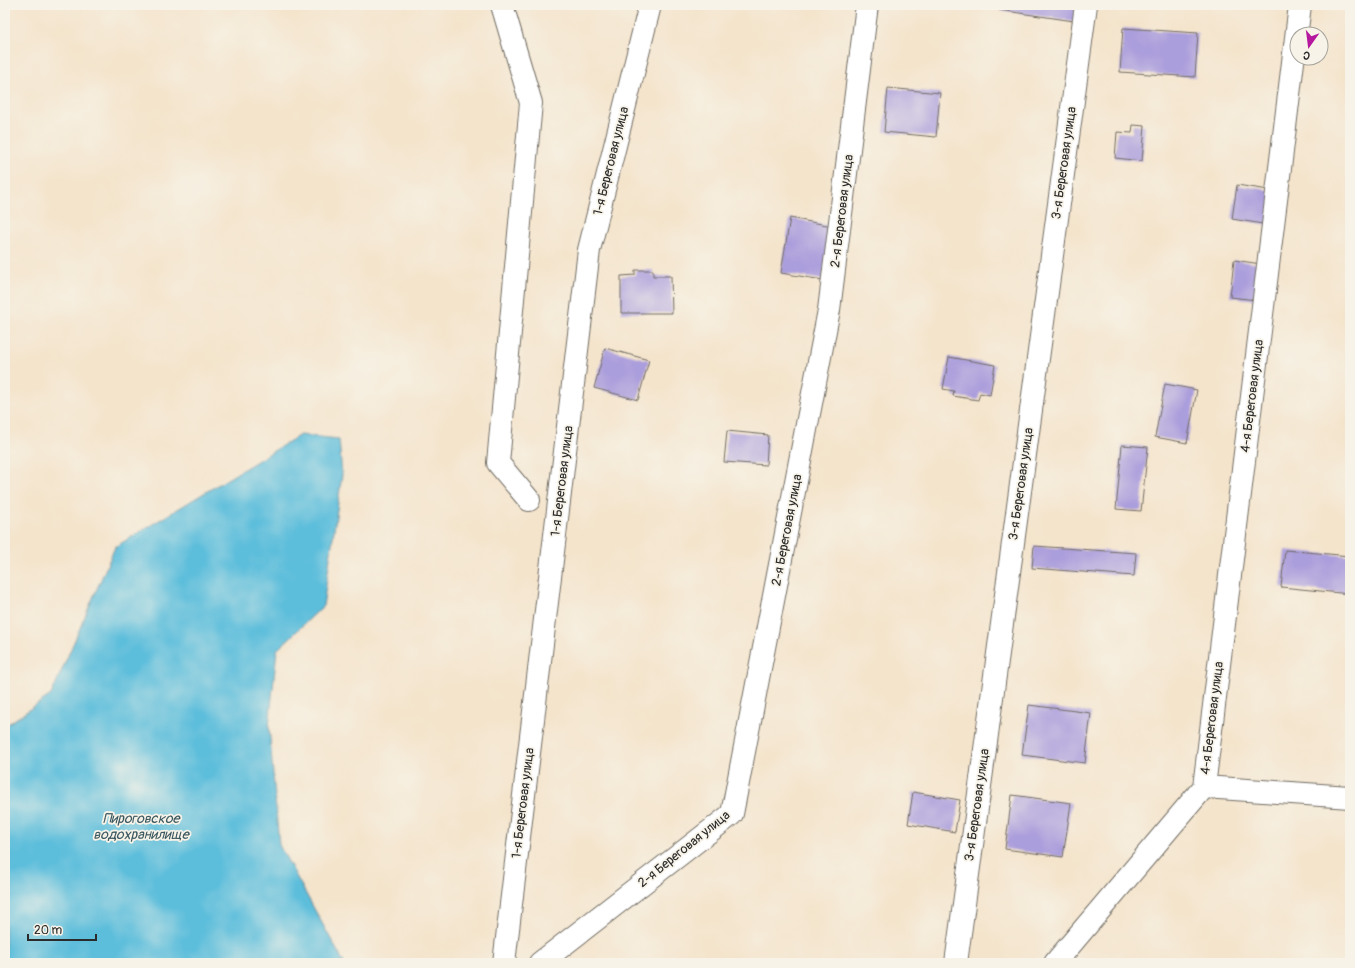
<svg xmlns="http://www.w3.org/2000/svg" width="1355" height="968" font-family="Pangolin,sans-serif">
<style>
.water{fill:#5dbedb;stroke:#447483}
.building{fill:#ab9edc}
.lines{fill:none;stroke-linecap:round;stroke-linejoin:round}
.minor-casing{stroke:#716c63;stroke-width:24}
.minor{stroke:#fff;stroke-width:22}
.labels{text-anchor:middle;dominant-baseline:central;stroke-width:3.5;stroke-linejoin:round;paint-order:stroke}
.street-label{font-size:13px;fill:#2b2b2b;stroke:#f7f3e8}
.water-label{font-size:14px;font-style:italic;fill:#3a5760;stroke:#f7f3e8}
</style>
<rect width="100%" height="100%" fill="#f7f3e8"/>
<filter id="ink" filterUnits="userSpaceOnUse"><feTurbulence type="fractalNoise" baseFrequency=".025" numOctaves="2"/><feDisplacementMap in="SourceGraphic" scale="8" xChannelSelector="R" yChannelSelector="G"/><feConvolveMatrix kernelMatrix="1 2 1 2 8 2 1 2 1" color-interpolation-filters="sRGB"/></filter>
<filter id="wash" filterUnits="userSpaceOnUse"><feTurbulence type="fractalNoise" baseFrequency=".012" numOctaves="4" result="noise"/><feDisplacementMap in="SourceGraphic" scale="16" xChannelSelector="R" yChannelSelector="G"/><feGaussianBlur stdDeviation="0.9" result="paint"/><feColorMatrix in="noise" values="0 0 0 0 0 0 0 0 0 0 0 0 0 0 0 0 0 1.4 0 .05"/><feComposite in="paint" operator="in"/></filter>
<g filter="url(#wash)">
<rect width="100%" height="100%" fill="#f4e4cc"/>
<path class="water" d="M300,435L339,439L342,475L323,606L277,650L269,726L279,845L344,963H5V726L51,695L115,547Z"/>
<g id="blocks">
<path class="building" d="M1000,5H1076L1074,21L999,10Z
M1123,28L1198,33L1195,77L1120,72Z
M888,88L940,93L936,137L884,132Z
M1133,125L1145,126L1142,161L1115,158L1117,132L1132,133Z
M1237,185L1275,191L1269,225L1232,219Z
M790,218L832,226L823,280L781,273Z
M1234,260L1261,264L1256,300L1230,297Z
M635,270H653V276H671L672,313H621V276L635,275Z
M605,348L649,360L638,400L594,388Z
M949,357L995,365L990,395L980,393L978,400L953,396L954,391L943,389Z
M1165,384L1197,390L1187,443L1155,437Z
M727,431L768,435L766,465L724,462Z
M1122,445L1148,447L1141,511L1116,509Z
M1034,546L1136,553L1134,576L1032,568Z
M1285,550L1350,556V594L1281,587Z
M1029,705L1091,713L1085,763L1022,755Z
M913,792L960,800L955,832L908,824Z
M1012,795L1071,803L1063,857L1005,849Z"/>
</g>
</g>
<g filter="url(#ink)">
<use href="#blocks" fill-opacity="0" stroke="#716c63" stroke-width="1"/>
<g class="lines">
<defs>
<path id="minor" d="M502,5L531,103L498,463L529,500
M1204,787L1300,5
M1204,787L1350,797
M504,963L589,250L650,5
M540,963L732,814L829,310L867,5
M956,963L1086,5
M1055,963L1204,787"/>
</defs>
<use href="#minor" class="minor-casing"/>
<use href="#minor" class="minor"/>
</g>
</g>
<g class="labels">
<g class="street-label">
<text transform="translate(611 161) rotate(-76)">1-я Береговая улица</text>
<text transform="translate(1064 163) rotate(-82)">3-я Береговая улица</text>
<text transform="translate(842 211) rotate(-83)">2-я Береговая улица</text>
<text transform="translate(1252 396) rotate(-83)">4-я Береговая улица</text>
<text transform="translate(562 481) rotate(-83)">1-я Береговая улица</text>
<text transform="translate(1021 484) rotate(-82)">3-я Береговая улица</text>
<text transform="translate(787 530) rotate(-79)">2-я Береговая улица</text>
<text transform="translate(1212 718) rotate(-83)">4-я Береговая улица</text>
<text transform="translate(523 803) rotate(-83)">1-я Береговая улица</text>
<text transform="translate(977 805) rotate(-82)">3-я Береговая улица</text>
<text transform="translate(684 849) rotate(-39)">2-я Береговая улица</text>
</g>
<g class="water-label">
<text x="141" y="818">Пироговское<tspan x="141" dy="16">водохранилище</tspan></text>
</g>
</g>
<rect width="1355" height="968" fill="none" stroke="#f7f3e8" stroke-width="20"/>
<g transform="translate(1309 46) rotate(194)"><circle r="19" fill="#f7f3e8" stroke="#a5a39c"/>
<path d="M0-3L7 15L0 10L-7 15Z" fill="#b5179e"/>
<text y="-6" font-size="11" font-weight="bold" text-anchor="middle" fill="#2b2b2b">С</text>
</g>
<path d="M28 934v6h68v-6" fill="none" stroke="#2b2b2b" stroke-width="2"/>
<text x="34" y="934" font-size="12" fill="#2b2b2b" stroke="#f7f3e8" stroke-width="3" paint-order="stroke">20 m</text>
</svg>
